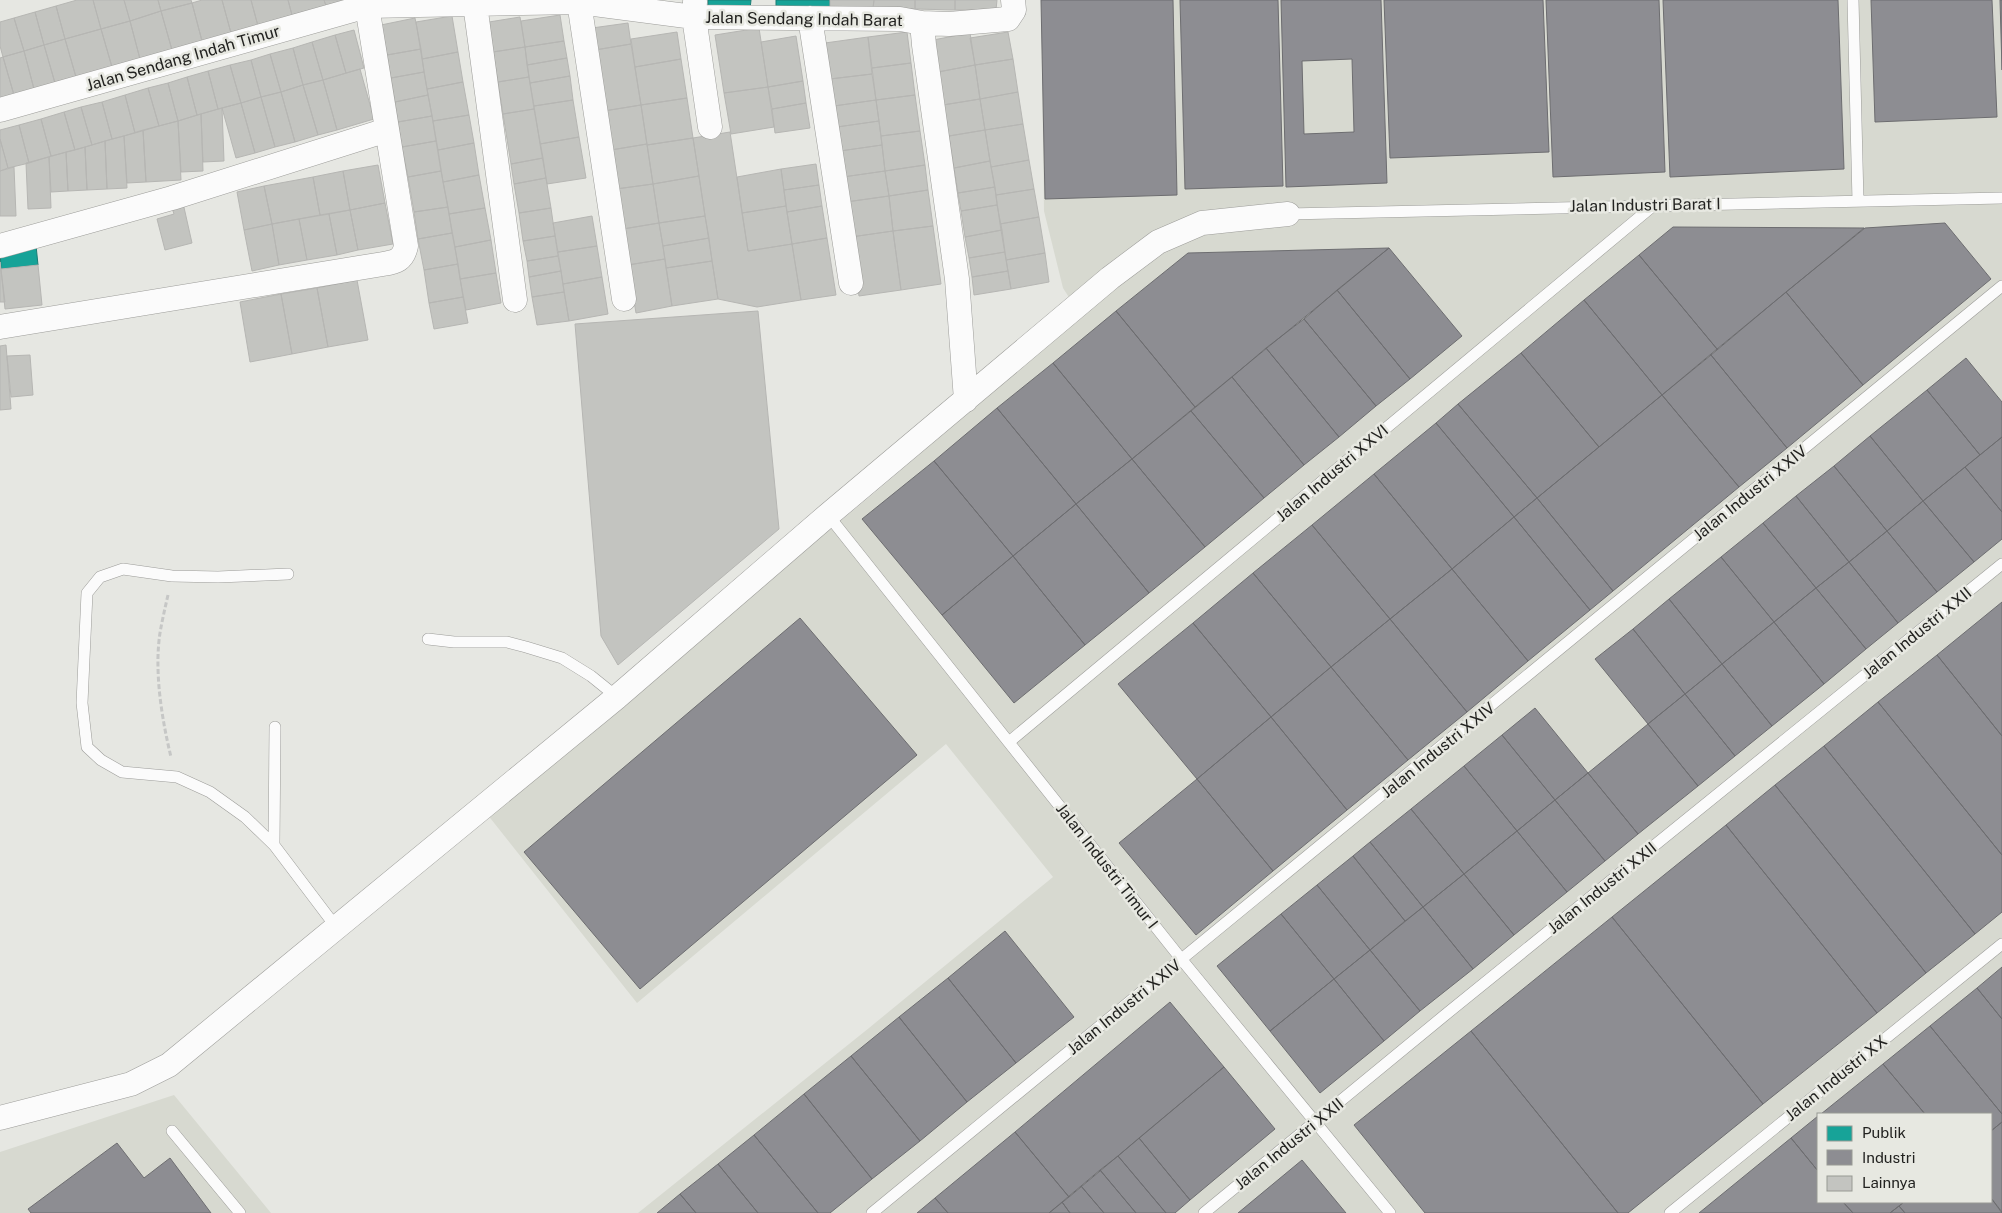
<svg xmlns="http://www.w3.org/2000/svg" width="2002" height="1213" font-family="'Public Sans',sans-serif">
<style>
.built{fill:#d7d9d0;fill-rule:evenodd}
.public{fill:#17a398;stroke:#1a7c74}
.industry{fill:#8d8d92;stroke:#6d6d70;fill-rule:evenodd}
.building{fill:#c3c4c0;stroke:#b6b6b3}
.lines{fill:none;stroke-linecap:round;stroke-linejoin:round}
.lane-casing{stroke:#9c9c99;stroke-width:12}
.street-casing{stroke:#9c9c99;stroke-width:25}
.path{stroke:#c6c7c6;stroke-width:3;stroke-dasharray:5 2.5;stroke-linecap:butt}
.lane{stroke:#fbfbfb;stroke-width:11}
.street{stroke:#fbfbfb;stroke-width:24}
.labels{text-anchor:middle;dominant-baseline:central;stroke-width:5;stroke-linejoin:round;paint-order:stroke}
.street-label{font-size:16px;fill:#222220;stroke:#e7e8e1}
</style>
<rect width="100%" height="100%" fill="#e6e7e2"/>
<path class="built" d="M1041,0H2002V1213H638L869,1028L1053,877L946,744L637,1003L487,814L873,494L1042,350L1079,313L1063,288L1044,211ZM1818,1114H1991V1202H1818Z
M174,1095L271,1213H0V1152Z"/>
<path class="public" d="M708,0H751L750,9H708Z
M776,0H830V7L776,6Z
M36,245L38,265L1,269L0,249Z"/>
<path class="industry" d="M1041,0H1173L1177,195L1045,199Z
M1180,0H1278L1283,186L1185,189Z
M1281,0H1381L1387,183L1286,187ZM1352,59L1354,132L1304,134L1302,61Z
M1384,0H1543L1549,152L1390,158Z
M1546,0H1659L1665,172L1553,177Z
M1663,0H1838L1844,169L1670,177Z
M1871,0H1992L1997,117L1875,122Z
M2000,0H2002V70Z
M1945,223L1991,279L1863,385L1786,292L1865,228Z
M1673,227L1864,228L1717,349L1639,255Z
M1389,248L1195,407L1116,311L1188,253Z
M1389,248L1462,336L1410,379L1337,290Z
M1639,255L1717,349L1662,395L1584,300Z
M1337,290L1410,379L1376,406L1304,319Z
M1786,292L1863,385L1787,448L1711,355Z
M1584,300L1662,395L1599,447L1521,353Z
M1116,311L1195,407L1132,459L1053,363Z
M1304,319L1376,406L1339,437L1266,348Z
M1266,348L1339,437L1304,465L1232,377Z
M1521,353L1599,447L1537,498L1458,404Z
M1711,355L1787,448L1739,487L1662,395Z
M1966,358L2002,402V437L1980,455L1927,390Z
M1053,363L1132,459L1076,504L997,408Z
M1232,377L1304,465L1264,498L1191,411Z
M1927,390L1980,455L1923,501L1870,436Z
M1662,395L1739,487L1613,591L1537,498Z
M1458,404L1537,498L1514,517L1436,423Z
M997,408L1076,504L1013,556L934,461Z
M1191,411L1264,498L1205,547L1132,459Z
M1436,423L1514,517L1452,569L1374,474Z
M1870,436L1923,501L1887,531L1834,466Z
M2002,437V512L1965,467Z
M1132,459L1205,547L1149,593L1076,504Z
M934,461L1013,556L942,615L862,519Z
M1834,466L1887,531L1849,562L1796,496Z
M1965,467L2002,512V539L1974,562L1923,501Z
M1374,474L1452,569L1390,619L1312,525Z
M1796,496L1849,562L1816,588L1763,523Z
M1537,498L1613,591L1590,610L1514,517Z
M1923,501L1974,562L1937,592L1887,531Z
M1076,504L1149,593L1085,645L1013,556Z
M1514,517L1590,610L1528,661L1452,569Z
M1763,523L1816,588L1774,622L1721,557Z
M1312,525L1390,619L1331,667L1253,573Z
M1887,531L1937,592L1898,623L1849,562Z
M1013,556L1085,645L1014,703L942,615Z
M1721,557L1774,622L1722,664L1669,599Z
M1849,562L1898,623L1866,649L1816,588Z
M1452,569L1528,661L1467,712L1390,619Z
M1253,573L1331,667L1271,717L1193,623Z
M1816,588L1866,649L1824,684L1774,622Z
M1669,599L1722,664L1685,694L1633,629Z
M2002,602V736L1937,655Z
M800,618L917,755L640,989L524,852Z
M1390,619L1467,712L1408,760L1331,667Z
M1774,622L1824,684L1772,726L1722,664Z
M1193,623L1271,717L1197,779L1118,684Z
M1633,629L1685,694L1648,724L1595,659Z
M1937,655L2002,736V855L1878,702Z
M1722,664L1772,726L1735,756L1685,694Z
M1331,667L1408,760L1347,810L1271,717Z
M1685,694L1735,756L1698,786L1648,724Z
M1878,702L2002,855V912L1975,934L1824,746Z
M1535,708L1588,773L1555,800L1502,735Z
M1271,717L1347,810L1273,871L1197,779Z
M1648,724L1698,786L1638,834L1588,773Z
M1502,735L1555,800L1517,831L1464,766Z
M1824,746L1975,934L1926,973L1775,785Z
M1464,766L1517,831L1464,874L1411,809Z
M1588,773L1638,834L1605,861L1555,800Z
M1197,779L1273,871L1196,935L1119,843Z
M1775,785L1926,973L1877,1013L1726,825Z
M1555,800L1605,861L1567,892L1517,831Z
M1411,809L1464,874L1423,907L1370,842Z
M1726,825L1877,1013L1763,1104L1612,917Z
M1517,831L1567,892L1514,935L1464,874Z
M1370,842L1423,907L1405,921L1353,856Z
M1353,856L1405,921L1370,950L1317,885Z
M1464,874L1514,935L1473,969L1423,907Z
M1317,885L1370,950L1334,979L1281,914Z
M1423,907L1473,969L1420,1011L1370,950Z
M1281,914L1334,979L1270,1031L1217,966Z
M1612,917L1763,1104L1628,1213H1618L1471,1031Z
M1005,931L1074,1017L1016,1063L948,978Z
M1370,950L1420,1011L1384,1041L1334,979Z
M2002,967V1019L1977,988Z
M948,978L1016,1063L967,1102L899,1017Z
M1334,979L1384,1041L1320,1093L1270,1031Z
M1977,988L2002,1019V1114L1930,1026Z
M1170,1002L1224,1067L1069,1197L1015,1132Z
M899,1017L967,1102L920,1141L851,1056Z
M1930,1026L2002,1114V1122L1991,1131V1114H1925L1883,1064Z
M1471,1031L1618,1213H1425L1354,1125Z
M851,1056L920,1141L872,1179L804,1094Z
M1883,1064L1925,1114H1821Z
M1224,1067L1275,1129L1190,1200L1139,1138Z
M804,1094L872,1179L830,1213H818L754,1135Z
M1818,1116V1171L1791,1138Z
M2002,1122V1212L1991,1198V1131Z
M1015,1132L1069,1197L1049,1213H948L935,1198Z
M754,1135L818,1213H758L718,1164Z
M1139,1138L1190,1200L1175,1213H1166L1118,1156Z
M1791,1138L1818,1171V1202H1843L1853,1213H1699Z
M117,1143L144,1178L170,1158L211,1213H31L28,1209Z
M1118,1156L1166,1213H1136L1100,1170Z
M1302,1160L1346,1213H1238Z
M718,1164L758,1213H696L680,1194Z
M1100,1170L1136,1213H1104L1081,1186Z
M1081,1186L1104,1213H1070L1062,1202Z
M680,1194L696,1213H657Z
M935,1198L948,1213H917Z
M1991,1198L2002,1213H1905L1899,1206L1904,1202H1991Z
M1062,1202L1070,1213H1049Z
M1843,1202H1904L1890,1213H1853Z
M1899,1206L1905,1213H1890Z"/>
<path class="building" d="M77,0H93L101,29L65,39L56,6Z
M93,0H124L130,21L101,29Z
M124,0H158L161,11L130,21Z
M158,0H191L192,3L161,11Z
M202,0H222L231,33L202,41L192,3Z
M222,0H251L258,26L231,33Z
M251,0H288L292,15L258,26Z
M288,0H324L326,6L292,15Z
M324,0H348L326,6Z
M830,0H874L873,8L830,7Z
M874,0H915V9L873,8Z
M915,0H955V10L915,9Z
M955,0H997L996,10H955Z
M192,3L202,41L172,50L161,11Z
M56,6L65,39L44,45L35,12Z
M161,11L172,50L140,59L130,21Z
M35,12L44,45L24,51L14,18Z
M560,15L564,41L525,47L521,21Z
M452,16L458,52L422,59L416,22Z
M520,17L525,47L493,52L489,22Z
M14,18L24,51L3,57L0,46V22Z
M415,18L421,49L387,55L381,25Z
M130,21L140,59L112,67L101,29Z
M628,23L631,44L595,50L592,28Z
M759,28L768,87L724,93L715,35Z
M101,29L112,67L76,77L65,39Z
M354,30L364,68L346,73L335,35Z
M677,32L681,59L635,67L631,39Z
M907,32L911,63L872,68L868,37Z
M1008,32L1013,59L975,65L970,38Z
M970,33L975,65L938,72L933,40Z
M335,35L346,73L323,80L312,42Z
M796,36L803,81L768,87L761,42Z
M868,37L872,74L830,79L825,43Z
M65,39L76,77L55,83L44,45Z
M564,41L567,58L527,65L525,47Z
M312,42L323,80L303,85L293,48Z
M631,44L641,105L604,111L595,50Z
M44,45L55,83L34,89L24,51Z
M525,47L529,77L498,82L493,52Z
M293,48L303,85L281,92L270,54Z
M421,49L424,72L391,78L387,55Z
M24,51L34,89L14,95L3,57Z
M458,52L463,82L427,89L422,59Z
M270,54L281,92L261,97L251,60Z
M3,57L14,95L0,99V58Z
M567,58L570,76L530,83L527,65Z
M681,59L687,98L641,105L635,67Z
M1013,59L1018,92L980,99L975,65Z
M251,60L261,97L241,103L230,65Z
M911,63L915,95L876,100L872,68Z
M230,65L241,103L218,109L208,71Z
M975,65L980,99L943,105L938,72Z
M360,69L374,119L337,130L323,80Z
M208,71L218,109L197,115L187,77Z
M424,72L428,95L395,102L391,78Z
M872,74L876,100L834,106L830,79Z
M570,76L573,100L534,106L530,83Z
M187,77L197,115L178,121L168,83Z
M529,77L534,109L503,114L498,82Z
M323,80L337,130L318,135L303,85Z
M803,81L806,103L772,109L768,87Z
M463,82L469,115L433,121L427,89Z
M168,83L178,121L159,126L148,88Z
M303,85L318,135L295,142L281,92Z
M768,87L774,127L731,134L724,93Z
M148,88L159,126L135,133L125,95Z
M281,92L295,142L275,147L261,97Z
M1018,92L1023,124L985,130L980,99Z
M125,95L135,133L112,139L102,102Z
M428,95L432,116L398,122L395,102Z
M915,95L920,131L881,136L876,100Z
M261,97L275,147L255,153L241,103Z
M687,98L693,138L647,145L641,105Z
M980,99L985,130L949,136L943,105Z
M573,100L579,137L540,144L534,106Z
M876,100L879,121L837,127L834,106Z
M102,102L112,139L92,145L81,107Z
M241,103L255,153L236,158L222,108Z
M806,103L810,128L775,133L772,109Z
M641,105L647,144L611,150L604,111Z
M81,107L92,145L75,150L64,112Z
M222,108L224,161L203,162L201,114Z
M534,109L543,158L511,164L503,114Z
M64,112L75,150L51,156L41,119Z
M201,114L203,171L181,172L178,121Z
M469,115L474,143L438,150L433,121Z
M432,116L436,141L402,147L398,122Z
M41,119L51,156L29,163L19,125Z
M178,121L181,180L146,182L143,130Z
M879,121L882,145L840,151L837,127Z
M1023,124L1029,160L991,167L985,130Z
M19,125L29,163L8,168L0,139V130Z
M143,130L146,182L127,183L124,136Z
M985,130L990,161L954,168L949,136Z
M920,131L925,165L885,171L881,136Z
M730,132L748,251L792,244L801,300L757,307L718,299L693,138Z
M124,136L127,188L107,189L105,141Z
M579,137L586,178L547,184L540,144Z
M693,138L699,176L653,184L647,145Z
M0,139L8,168L0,171Z
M105,141L107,189L87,190L85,147Z
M436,141L441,171L408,177L402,147Z
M474,143L479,175L443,182L438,150Z
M647,144L653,184L616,189L611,150Z
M882,145L885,171L843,177L840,151Z
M85,147L87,190L68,191L66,152Z
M66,152L68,191L51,192L49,157Z
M49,157L51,208L28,209L26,163Z
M543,158L546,178L514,184L511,164Z
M1029,160L1034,189L996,195L991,167Z
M990,161L995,187L958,193L954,168Z
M816,164L819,185L784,190L781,169Z
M378,165L385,203L350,210L343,171Z
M925,165L928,190L889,196L885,171Z
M14,167L16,216H0V171Z
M781,169L786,206L742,213L737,177Z
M343,171L350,210L320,215L313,177Z
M441,171L448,207L414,212L408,177Z
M885,171L889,196L846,202L843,177Z
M479,175L485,208L449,214L443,182Z
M699,176L705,216L659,223L653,184Z
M313,177L320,215L272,224L264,186Z
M546,178L551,208L519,213L514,184Z
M653,184L659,223L623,229L616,189Z
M819,185L822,206L787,212L784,190Z
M264,186L272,224L244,230L237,192Z
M995,187L997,205L961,211L958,193Z
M1034,189L1039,217L1000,224L996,195Z
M928,190L933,226L893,231L889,196Z
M889,196L893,231L851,237L846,202Z
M183,203L192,243L165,250L157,219L174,214L171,205Z
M385,203L393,244L358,250L350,210Z
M997,205L1002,230L965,237L961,211Z
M786,206L792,244L748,251L742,213Z
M822,206L827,238L792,244L787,212Z
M448,207L452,233L418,239L414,212Z
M485,208L491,240L455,247L449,214Z
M551,208L555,236L523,241L519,213Z
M350,210L358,250L337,255L329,214Z
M329,214L337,255L307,260L299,219Z
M592,216L597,246L558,252L553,223Z
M705,216L709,238L663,246L659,223Z
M1039,217L1045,253L1006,260L1000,224Z
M299,219L307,260L279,265L272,224Z
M659,223L665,259L628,265L623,229Z
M272,224L279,265L252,271L244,230Z
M933,226L941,284L901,290L893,231Z
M1002,230L1005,252L969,258L965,237Z
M893,231L901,290L859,296L851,237Z
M452,233L458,264L424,270L418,239Z
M555,236L558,256L527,261L523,241Z
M709,238L712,261L666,268L663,246Z
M827,238L836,295L801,300L792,244Z
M491,240L496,273L460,279L455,247Z
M597,246L602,277L563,284L558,252Z
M1005,252L1008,271L972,277L969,258Z
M1045,253L1049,282L1011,289L1006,260Z
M558,256L561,271L529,277L527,261Z
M665,259L672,306L636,313L628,265Z
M712,261L718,299L672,306L666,268Z
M0,262L5,302H0Z
M458,264L463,297L429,303L424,270Z
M38,265L42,305L5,309L1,269Z
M561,271L564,292L532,297L529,277Z
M1008,271L1011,289L974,295L972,277Z
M496,273L501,303L466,310L460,279Z
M602,277L608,314L569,321L563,284Z
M357,280L368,340L328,347L317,288Z
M317,288L328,347L292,354L281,294Z
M564,292L569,321L537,325L532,297Z
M281,294L292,354L250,362L240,302Z
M463,297L468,323L434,329L429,303Z
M758,311L779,529L618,665L601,636L575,324Z
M6,345L11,409L0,410V346Z
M30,355L33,395L11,397L7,356Z"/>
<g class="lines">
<defs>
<path id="lane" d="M1853,0L1858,201
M1288,214L2002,198
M828,515L1182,960L1390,1213
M288,574L218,577L172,576L123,569L100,577L87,593L82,703L87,747L101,760L122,772L177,777L210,792L245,817L274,845L336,927
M428,639L454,642H507L526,647L562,658L591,676L617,697
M1009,742L1654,205
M274,845L275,727
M172,1131L240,1213
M872,1213L2002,286
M1204,1213L1445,1015L2002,564
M1670,1213L2002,944"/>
<path id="street" d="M579,2L624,299
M695,2L694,17L710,127
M475,4L515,300
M810,18L851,283
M922,23L949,24L1008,19L1014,10L1013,0
M0,110L367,6L579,2L694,17L900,19L922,23L924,45L957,279L966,400
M0,246L172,198L387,130
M0,327L383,264C396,262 403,260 406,246L366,0
M0,1118L131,1084L169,1065L617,697L828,515L1110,278L1158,242L1202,223L1288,214"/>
</defs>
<use href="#lane" class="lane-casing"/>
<use href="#street" class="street-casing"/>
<path class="path" d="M168,595C165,608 162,621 160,633C154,672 162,720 171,757"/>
<use href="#lane" class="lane"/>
<use href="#street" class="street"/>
</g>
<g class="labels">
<g class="street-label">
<text transform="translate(804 19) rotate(1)">Jalan Sendang Indah Barat</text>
<text transform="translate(183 58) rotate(-16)">Jalan Sendang Indah Timur</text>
<text transform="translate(1645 205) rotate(-1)">Jalan Industri Barat I</text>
<text transform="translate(1332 473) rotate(-40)">Jalan Industri XXVI</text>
<text transform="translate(1750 493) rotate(-39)">Jalan Industri XXIV</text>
<text transform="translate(1917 633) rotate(-39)">Jalan Industri XXII</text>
<text transform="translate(1438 750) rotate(-39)">Jalan Industri XXIV</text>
<text transform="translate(1107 866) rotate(52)">Jalan Industri Timur I</text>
<text transform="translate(1602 888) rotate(-39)">Jalan Industri XXII</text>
<text transform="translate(1124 1007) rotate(-39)">Jalan Industri XXIV</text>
<text transform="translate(1836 1078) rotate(-39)">Jalan Industri XX</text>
<text transform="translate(1289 1144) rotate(-39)">Jalan Industri XXII</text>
</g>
</g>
<rect x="1817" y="1113" width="175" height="90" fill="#e7e8e1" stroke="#989994"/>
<rect x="1827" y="1126" width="25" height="15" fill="#17a398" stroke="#989994"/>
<text x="1862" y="1138" font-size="15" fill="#222220">Publik</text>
<rect x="1827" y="1150" width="25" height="15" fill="#8d8d92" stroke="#989994"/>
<text x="1862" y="1163" font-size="15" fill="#222220">Industri</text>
<rect x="1827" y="1176" width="25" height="15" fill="#c3c4c0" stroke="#989994"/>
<text x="1862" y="1188" font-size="15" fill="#222220">Lainnya</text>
</svg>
